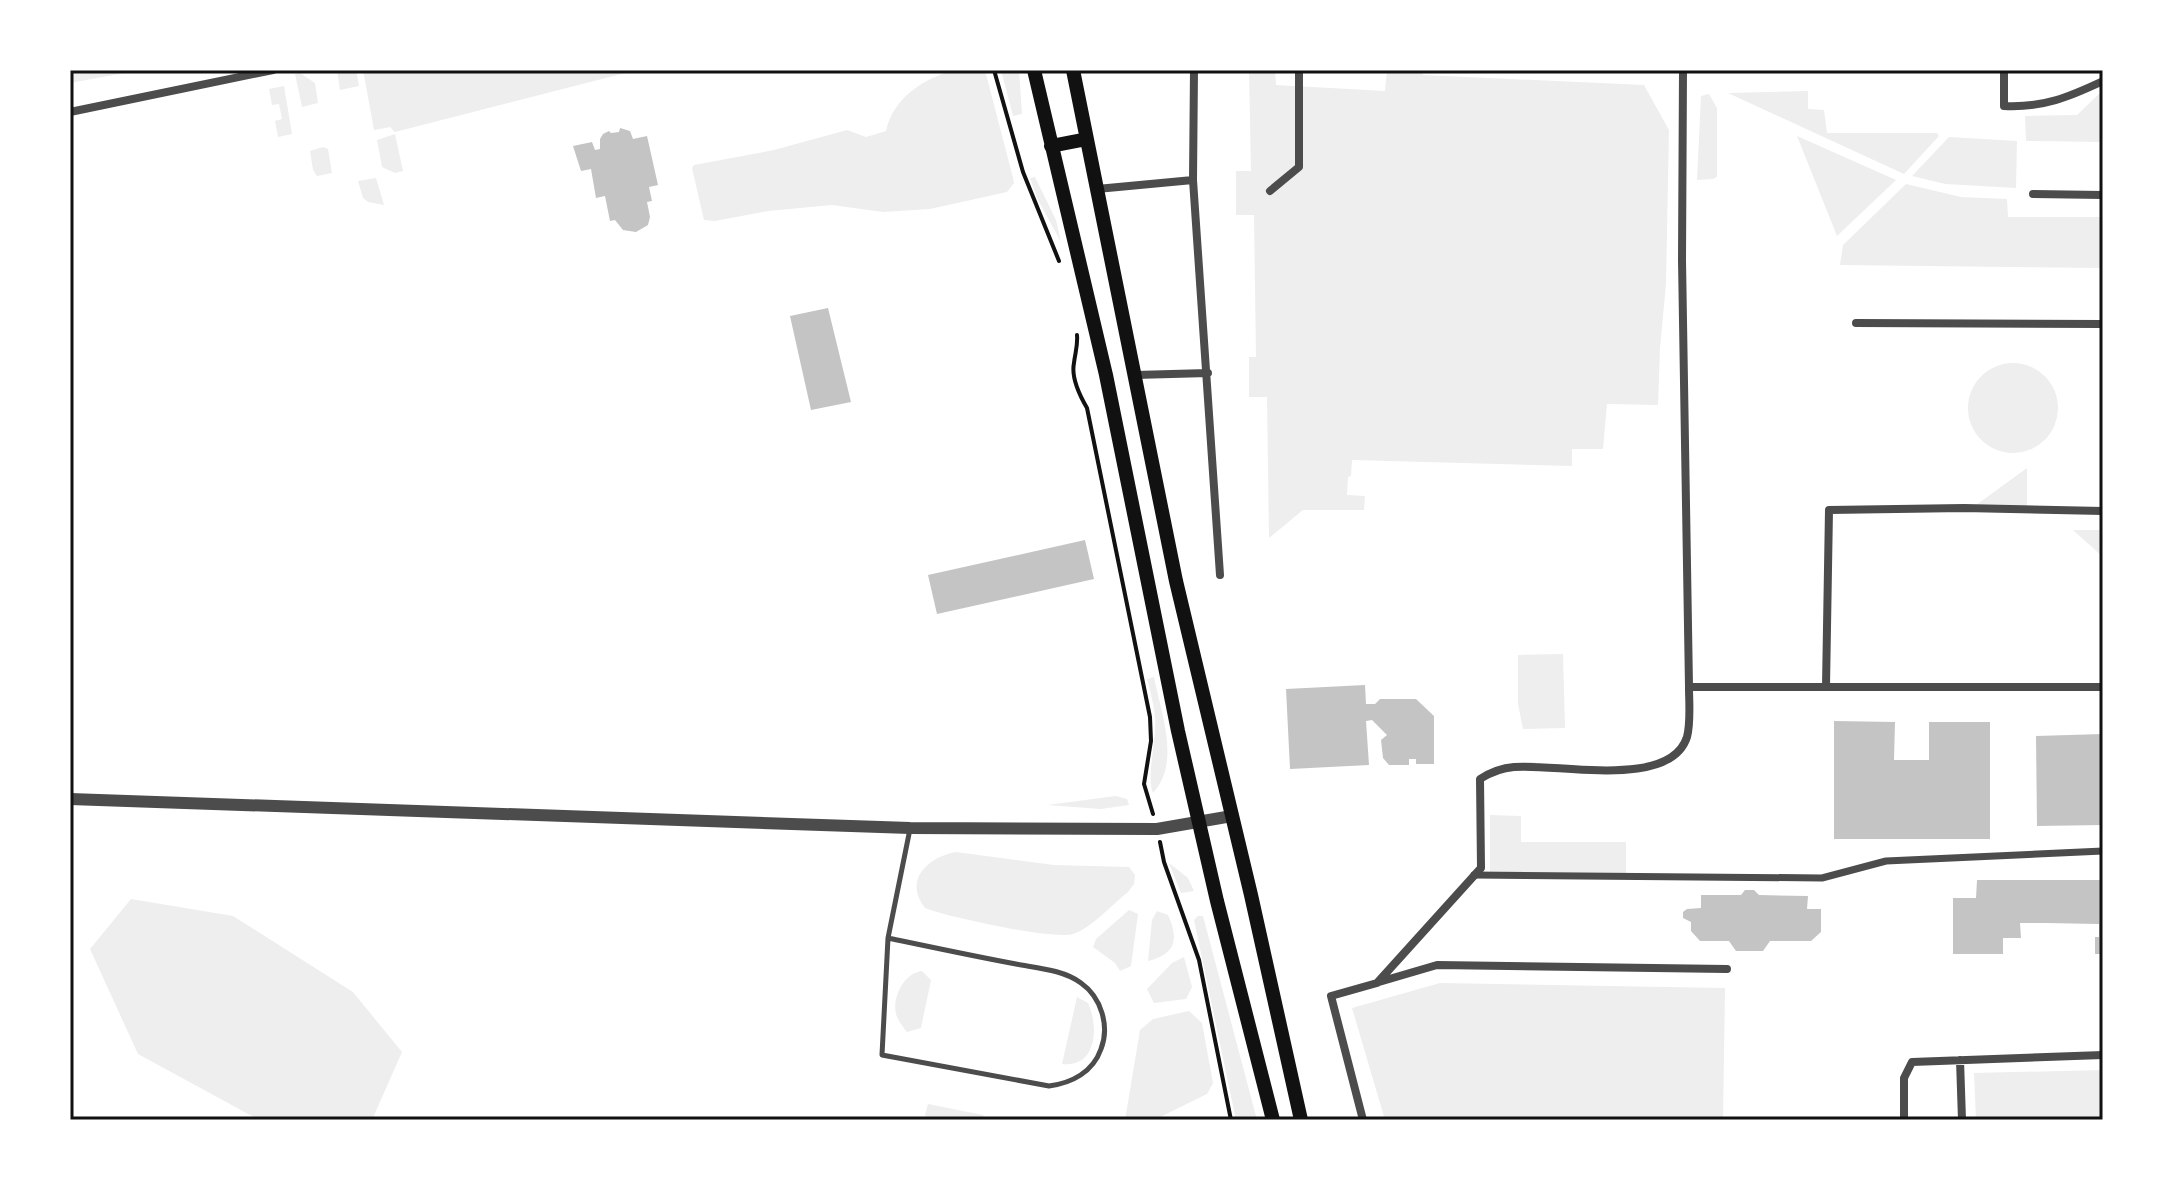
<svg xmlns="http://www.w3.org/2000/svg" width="2173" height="1190" font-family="'Public Sans',sans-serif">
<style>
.green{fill:#eee}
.building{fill:#c4c4c4}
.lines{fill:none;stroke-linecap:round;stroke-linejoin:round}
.path{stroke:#111;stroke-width:4}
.service{stroke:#4c4c4c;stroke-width:5}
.pedestrian{stroke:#4c4c4c;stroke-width:7}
.minor{stroke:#4c4c4c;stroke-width:8}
.tertiary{stroke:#4c4c4c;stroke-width:12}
.secondary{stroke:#111;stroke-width:14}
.neatline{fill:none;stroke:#111;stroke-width:3}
</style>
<rect width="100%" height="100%" fill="#fff"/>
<path class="green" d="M70,70H141L70,83Z
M337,70H356L359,86L340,90Z
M363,70H637L395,132L390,127L374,130Z
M955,70H983L986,74L1012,174L1014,183L1007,192L930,209L883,212L832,205L768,211L715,221L704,220L692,168L694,165L774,150L847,130L866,137L886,131C893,98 924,78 955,70Z
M1001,70H1019L1022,114L1013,116Z
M1249,70H1275L1276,85L1385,91L1387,70H1422L1423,75L1644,85L1669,130L1666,284L1660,348L1658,405L1607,404L1603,449H1572V466L1352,460L1351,476L1348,477L1347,495L1365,496L1364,510H1303L1269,538L1267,397H1249V357H1256L1254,215H1236V171H1251Z
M300,73L315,83L318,103L302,107L295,74Z
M284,86L292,134L278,137L275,121L282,119L279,104L272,105L269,89Z
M1808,91V109L1824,110L1827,133H1937L1939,136L1904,174L1728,93Z
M2100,93H2103V142L2026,141L2025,116L2077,115Z
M1709,94L1717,108V177L1713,179L1697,180L1701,96Z
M395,134L403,171L395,173L382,167L377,140Z
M1797,136L1896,180L1837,236Z
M1949,137L2017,141L2016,188L1945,184L1912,176Z
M323,147L328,149L332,173L317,176L313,170L310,151Z
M1035,177L1056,220L1061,242L1037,198L1030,178Z
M376,178L384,205L368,202L363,198L358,181Z
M1906,184L1961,197L2007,199L2008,217H2103V268L1840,265L1843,245Z
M1968 408a45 45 0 1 1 90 0a45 45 0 1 1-90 0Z
M2027,468V506L1976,505Z
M2073,530H2103V557Z
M1563,654L1565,728L1523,729L1518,704V655Z
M1154,677C1161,713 1181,763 1153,793C1146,777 1157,739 1155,717C1154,704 1150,691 1147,679Z
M1116,796L1127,799L1129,805L1101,809L1047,805Z
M1490,815L1521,816V842H1626V874L1490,873Z
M956,852L1054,865L1129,867L1135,875L1134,884L1128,892C1114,903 1090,929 1073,934C1054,940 947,917 925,908C903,880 928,857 956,852Z
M1169,863L1188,878L1194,891L1181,893Z
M131,899L233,916L353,992L402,1052L372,1120H259L138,1054L90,949Z
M1129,910L1138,914L1131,966L1120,971L1115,963L1093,947L1096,939Z
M1157,911L1168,915C1179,939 1176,954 1148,961L1152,920Z
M1198,916H1203L1257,1120H1236L1194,920Z
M1184,957L1192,987L1186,999L1154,1003L1147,989L1172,963Z
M922,971L931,980L921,1028L907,1032C903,1027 898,1021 896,1014C892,997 904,973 922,971Z
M1440,983L1725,988L1723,1120H1385L1352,1008Z
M1077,997L1088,1003C1099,1027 1097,1068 1062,1064Z
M1189,1011L1202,1023L1213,1083L1207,1094L1154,1120H1125L1140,1030L1153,1019Z
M2103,1070V1120H1976L1974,1073Z
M928,1104L983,1115L985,1120H929L925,1115Z"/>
<path class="building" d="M620,128L630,131L633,139L647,136L658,185L649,187L652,201L647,202L650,217L648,225L636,232L623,230L615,220L610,221L605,196L596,198L591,169L581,171L573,146L592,142L595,150L600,149V139L603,134L609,131L611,133L619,132Z
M828,308L851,402L811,410L790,316Z
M1085,540L1094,579L937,614L928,575Z
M1365,685L1366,704H1375L1380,699H1416L1434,716V764H1416V759H1409V765H1389L1383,758L1381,740L1387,735L1372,720L1366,721L1369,765L1290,769L1286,689Z
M1834,721L1895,722L1894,760H1929V722H1990V839H1834Z
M2103,734V825L2037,826L2036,736Z
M1977,880H2103V954H2095V937H2099V924L2046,923H2020L2021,938H2003V954H1953V898H1976Z
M1745,890H1754L1759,895L1808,896L1807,909H1821V932L1811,941H1770L1763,951H1736L1729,941H1700L1691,931V922L1683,918V912L1687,909L1701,908V895H1741Z"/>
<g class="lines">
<path class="path" d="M994,70L1023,172L1059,261
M1077,335C1078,346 1075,353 1074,363C1071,377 1080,396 1087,408L1150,717L1151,741L1144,784L1153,814
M1160,842L1164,862L1199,960L1231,1120"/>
<path class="service" d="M888,938C931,947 973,956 1016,964C1037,968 1064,970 1081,983C1101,997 1110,1026 1101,1049C1093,1072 1072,1083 1049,1086L882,1055L888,938L910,829"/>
<path class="pedestrian" d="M1474,875L1822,878L1886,861L2103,851"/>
<path class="minor" d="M1194,70L1193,180L1220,575
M2004,70V106C2043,108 2069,97 2103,81
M70,112L273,70
M1097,189L1193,180
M1270,191L1299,167V70
M2033,194L2103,195
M1856,323L2103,324
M1135,375L1208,373
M1826,686L1829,510L1964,508L2103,511
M1689,687H2103
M1379,982L1437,965L1727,969
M1960,1060L1962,1120
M1363,1120L1331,996L1377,983L1481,868L1480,779C1491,772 1501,768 1514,767C1557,763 1670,790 1687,737C1691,722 1689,703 1689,687L1682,260L1683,70
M1904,1120V1078L1912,1062L2103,1055"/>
<path class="tertiary" d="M70,799L910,828L1157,829L1232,816"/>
<path class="secondary" d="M1034,70L1106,375L1178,731L1217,901L1273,1120
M1073,70L1176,581L1251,895L1301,1120
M1051,146L1087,139"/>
</g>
<rect width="2173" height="1190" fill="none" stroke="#ffffff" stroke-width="144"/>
<rect x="72" y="72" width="2029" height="1046" class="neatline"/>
</svg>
